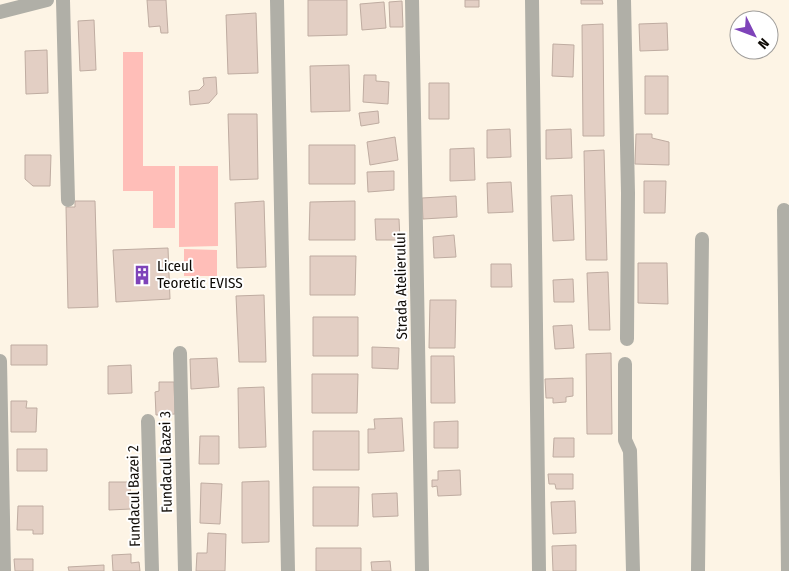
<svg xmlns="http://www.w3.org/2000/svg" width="789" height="571" font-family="'Fira Sans Condensed',sans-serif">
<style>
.green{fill:#ffbeb8}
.building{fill:#e3cfc4;stroke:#bfaca1}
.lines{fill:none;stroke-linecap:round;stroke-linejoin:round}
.minor{stroke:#b0afa7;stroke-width:14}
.labels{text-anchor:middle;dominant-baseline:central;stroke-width:4;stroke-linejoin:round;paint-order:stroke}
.poi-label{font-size:15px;fill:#0e0a05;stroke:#fff;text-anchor:start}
.street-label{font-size:15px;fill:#0e0a05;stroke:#fff}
</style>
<rect width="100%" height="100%" fill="#fdf4e5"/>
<path class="green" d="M123,52H143V166H175V228H153V191H123Z
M179,166H218V246L179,247Z
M184,249L217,250V276H184Z"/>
<path class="building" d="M147,0H166L168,33H161L160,26L149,27Z
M308,0H347V35L308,36Z
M465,0H479V7H465Z
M581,0H602L603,4H581Z
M402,1L403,27H390L389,2Z
M384,2L386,28L362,30L360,4Z
M256,13L258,73L228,74L226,15Z
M94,20L96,70L80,71L78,21Z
M667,23L668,50L640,51L639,24Z
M603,24L604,136H583L582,25Z
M553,44L574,45L573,77L552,76Z
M47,50L48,93L26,94L25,51Z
M349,65L350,111L311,112L310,66Z
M364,75H376V81L389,82L388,104L363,102Z
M645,76H668V114H645Z
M216,77L217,94L209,103L190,105L189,91L199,90L204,85L203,78Z
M429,83H449V119H429Z
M378,111L379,123L361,126L359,113Z
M228,114H257L258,179L230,180Z
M510,129L511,157L487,158V130Z
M571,129L572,158L546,159V130Z
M636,134H652V138L669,142V165L635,164Z
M395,137L398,160L370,165L367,142Z
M309,145H355V184H309Z
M474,148L475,180L450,181V149Z
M604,150L607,260H586L584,151Z
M25,155H51L50,186H33L25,179Z
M394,171V190L368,192L367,172Z
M644,181H666L665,213H644Z
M511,182L513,212L488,213L487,183Z
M572,195L574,240L553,241L551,196Z
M456,196L457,217L423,219L422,198Z
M75,201H95L98,307L68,308L66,207H75Z
M264,201L266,267L237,268L235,203Z
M355,201V240H309L310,202Z
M375,219H399L400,240H376Z
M454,235L456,257L434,258L433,237Z
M168,248L170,299L116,302L113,250Z
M310,256H356L355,295H310Z
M638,263H667L668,304L638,303Z
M491,264H511L512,287H491Z
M608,272L610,330H589L587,273Z
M573,279L574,302H554L553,280Z
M264,295L266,362H239L236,296Z
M430,300H456L455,348H429Z
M313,317H358V356H313Z
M572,325L574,348L555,349L553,326Z
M11,345H47V365H11Z
M372,347L399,348L398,369L372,368Z
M611,353L612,434H587L586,354Z
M431,356H454L455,403H431Z
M217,358L219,387L191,389L190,359Z
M131,365L132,393L108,394V366Z
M312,374H358L357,413H312Z
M573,378V396L566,397V402L553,403V398H546L545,379Z
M159,382H174L175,414L156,415L155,392L159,391Z
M264,387L266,447L239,448L238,388Z
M11,401H27L26,408H37L36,432H11Z
M402,418L404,451L368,453V429H375L374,419Z
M458,421V448H434V422Z
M313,431H359V470H313Z
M200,436H219V464H199Z
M554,438H574V457H553Z
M17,449H47V471H17Z
M460,470L461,495L438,496L437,486L432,487V480H438V471Z
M548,474H573V489H556L555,484H549Z
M269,481V542L242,543V482Z
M109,482H130L131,509L109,510Z
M201,483L222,484L220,524L200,523Z
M313,487H359L358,526H313Z
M397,493L398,516L373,517L372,494Z
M575,501L576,533L553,534L551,502Z
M18,506H43V534H33V530H17Z
M208,533L226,534L225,571H196L197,553H207Z
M576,545V571H553L552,546Z
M316,548H361V571H316Z
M131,554V563L139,562L140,571H113L112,555Z
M14,559H33V571H15Z
M390,561L391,571H372L371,562Z
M104,565V571H69L68,567Z"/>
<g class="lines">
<path class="minor" d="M63,0L68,200
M277,0L288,571
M412,0L422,571
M532,0L539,571
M624,0L628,193L627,339
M0,12L47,0
M784,210L788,571
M180,353L185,571
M0,361L4,571
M625,364V440L630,451L633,571
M148,421L152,571
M698,571L702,239"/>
</g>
<defs>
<symbol id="building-bare" viewBox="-9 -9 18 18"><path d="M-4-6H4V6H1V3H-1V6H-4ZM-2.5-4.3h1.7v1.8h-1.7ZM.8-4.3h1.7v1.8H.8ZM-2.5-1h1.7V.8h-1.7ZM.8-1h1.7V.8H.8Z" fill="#7e43b9" stroke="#fff" stroke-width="2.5" paint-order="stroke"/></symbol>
</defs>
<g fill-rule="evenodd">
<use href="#building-bare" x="128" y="261" width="28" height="28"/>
</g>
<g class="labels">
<g class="poi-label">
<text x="157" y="266">Liceul<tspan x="157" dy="17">Teoretic EVISS</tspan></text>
</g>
<g class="street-label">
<text transform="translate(401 286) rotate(-91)">Strada Atelierului</text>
<text transform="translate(166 462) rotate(-91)">Fundacul Bazei 3</text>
<text transform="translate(134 496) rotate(-91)">Fundacul Bazei 2</text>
</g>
</g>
<g transform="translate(754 35) rotate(132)"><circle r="24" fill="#ffffff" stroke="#9f9d9b"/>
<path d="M0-4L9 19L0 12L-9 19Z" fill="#7e43b9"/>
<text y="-8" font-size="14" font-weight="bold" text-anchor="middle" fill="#0e0a05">N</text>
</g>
</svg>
